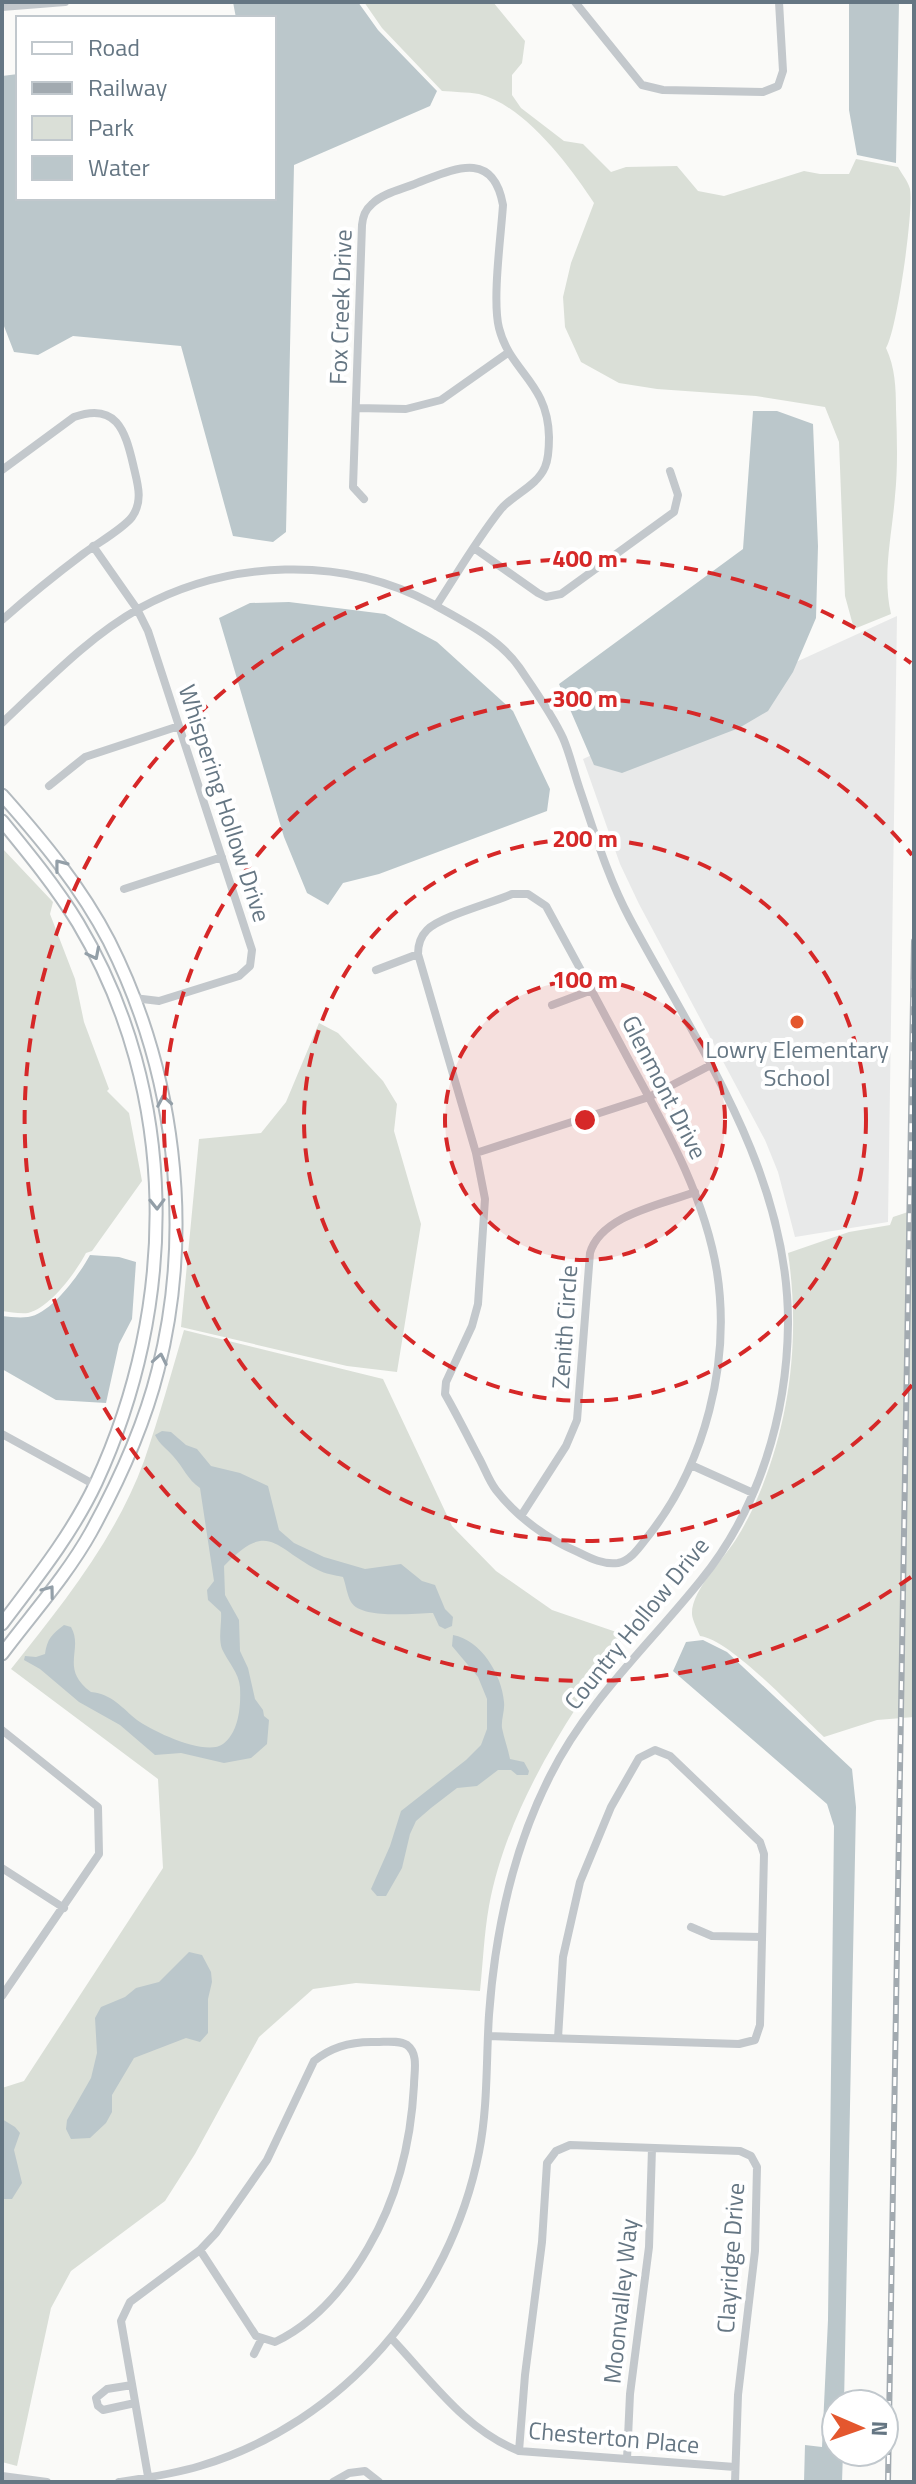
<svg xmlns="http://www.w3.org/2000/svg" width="916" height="2484" font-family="'Titillium Web',sans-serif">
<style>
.built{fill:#e8e9e9}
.green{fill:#dadfd7}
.water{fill:#bbc7cb}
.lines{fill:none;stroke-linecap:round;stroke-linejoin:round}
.secondary-casing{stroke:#b3babf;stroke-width:15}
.street{stroke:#c3c8cc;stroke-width:8}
.secondary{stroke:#fff;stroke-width:11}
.rail-casing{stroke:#a2aab0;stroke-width:6}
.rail{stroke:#fff;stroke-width:3;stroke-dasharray:9;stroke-linecap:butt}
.oneway{stroke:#939fa8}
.ring{fill:none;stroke:#d62828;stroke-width:4;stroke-dasharray:14 10}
.poi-dot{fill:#e4572e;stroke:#fff;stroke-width:3}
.labels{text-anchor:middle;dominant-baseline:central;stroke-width:8;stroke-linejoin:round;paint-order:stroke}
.street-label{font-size:24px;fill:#657683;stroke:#fff}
.poi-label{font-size:24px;fill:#657683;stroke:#fff}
.centre{fill:#d62828;stroke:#fff;stroke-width:4}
.ring-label{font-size:24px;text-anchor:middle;font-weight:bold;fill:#d62828;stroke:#fff;stroke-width:8;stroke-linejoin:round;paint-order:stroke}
</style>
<rect width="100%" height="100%" fill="#fafaf8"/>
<path class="built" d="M897,616L888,1222L795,1237L778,1172L765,1140L639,904L620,864L583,759Z"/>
<path class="green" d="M364,2H493L525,41L522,63L512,75V95L521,108L564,141L583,144L611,172L626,167L677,166L698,191L724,196L804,171L820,174H849L856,159L898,167C901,173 908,181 910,189C914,209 897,331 886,348C895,367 896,388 896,409C897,438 898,467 895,496C892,535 882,575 891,614L854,629L845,596L839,442L825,407L756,396L657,389L619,383L581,362L565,327L563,297L571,263L594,203C570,166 524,105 479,94C467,92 454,92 442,91L382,28Z
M2,848L53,902L50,914L75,979L84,1022L109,1089L107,1091L129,1113L142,1181L92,1251L86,1253C76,1272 50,1308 28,1313C20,1314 10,1312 2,1311Z
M319,1023L338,1033L383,1081L397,1104L394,1131L421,1224L397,1372L347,1366L181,1327L199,1139L261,1133L286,1102Z
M914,1210V1717L877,1720L824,1737C799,1714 730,1639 700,1636C697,1629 692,1619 692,1614C691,1590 726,1557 738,1536C746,1523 754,1507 760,1492C791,1417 800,1334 788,1253L849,1232L890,1225L893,1217Z
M184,1330L383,1379L452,1526L496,1571L552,1610L625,1635C568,1718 508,1805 489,1906C484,1934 483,1963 480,1991L356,1983L313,1989L259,2037L195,2154L165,2201L71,2271L51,2308L17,2466L2,2462V2088L24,2081L163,1868L158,1779L11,1669C62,1605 116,1538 144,1461C159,1418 171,1374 184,1330Z"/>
<path class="water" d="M233,2H358L378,30L437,91L430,106L294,165L286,532L273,542L233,536L181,346L73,336L38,355L14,352L2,321V76L18,74V198H274V18H236Z
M849,2H899L896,163L857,155L849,110Z
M753,411H777L813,424L818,546L816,618L793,672L768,711L739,728L622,773L594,765L559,684L743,549Z
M289,602L385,614L437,642L513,711L550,789L547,811L379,874L343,883L328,905L307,893L284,837L219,618L250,603Z
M90,1255L119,1257L136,1262L132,1319L119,1344L106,1403L56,1400L2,1369V1316C10,1317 20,1318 28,1317C51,1314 79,1275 90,1255Z
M162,1431L171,1432L186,1445L197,1449L211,1466L240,1473L268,1486L279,1530L294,1543L324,1557L365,1569L401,1564L422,1581L435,1585L445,1609L453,1617L452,1626L445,1629L439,1626L433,1613C414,1613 362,1620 351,1602C347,1595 346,1585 343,1577C335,1575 325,1574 318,1570C274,1548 269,1519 224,1566L225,1595L239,1620L240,1651L248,1668L255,1699L263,1710L264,1716L269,1720L267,1744L251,1758L224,1763L181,1753L155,1755L120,1725L79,1702L40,1669L24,1660L25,1656L36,1657L45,1654C47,1639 52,1634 64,1625L71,1627C84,1650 59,1668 91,1692C112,1694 122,1708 137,1720C152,1731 206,1757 223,1744C239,1732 241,1706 240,1687C239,1673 228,1662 222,1649C218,1638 222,1623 221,1612L208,1600L207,1590L214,1581L200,1488C187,1479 184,1468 173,1456C166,1448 160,1445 155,1435Z
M453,1635C481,1640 502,1675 504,1702C505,1711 501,1719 502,1728C504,1738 508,1749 510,1759L524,1762L529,1771L528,1775H517L511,1770H498L477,1786L457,1788L431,1808L416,1821L410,1834L402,1868L386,1896H377L371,1889L390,1846L401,1811L466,1760L481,1745L487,1729V1699L478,1677L452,1646Z
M703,1640L727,1652L852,1769L856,1807L844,2404H836V2452H843L842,2482H804L805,2445L822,2447L828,2320L834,1826L827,1804L673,1671L686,1642Z
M189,1952L202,1955L211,1972L212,1982L208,1999V2033L200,2042L186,2038L134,2058L112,2095V2112L106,2123L90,2138L71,2139L66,2129L67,2120L91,2078L97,2053L95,2018L101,2007L125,1997L136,1988L159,1982Z
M2,2119L15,2127L20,2133L14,2150L22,2183L12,2199H2Z"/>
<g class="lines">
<defs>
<path id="secondary" d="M2,795C42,840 81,887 109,941C175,1072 194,1228 158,1370C144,1426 119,1481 91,1532C67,1575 32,1614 2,1654
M2,821C29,854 56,887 78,923C180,1094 178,1306 96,1483C72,1534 36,1579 2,1624"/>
</defs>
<use href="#secondary" class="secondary-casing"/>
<path class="street" d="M575,2L642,85L663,90L763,92L778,86L783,71L779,2
M2,7L65,2
M356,408L406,409L441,400L509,352
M2,470L74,417C116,402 125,430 133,464C137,482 144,500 132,517C123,529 96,544 83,554C55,575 28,597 2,620
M364,499L353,487L362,225C363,216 365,210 372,204C383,193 403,189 417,183C454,169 493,149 503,205C501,236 492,300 499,328C510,372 548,382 549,437C549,447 549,458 545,467C537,486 514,494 501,509C477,539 457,574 436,606
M93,546L137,609L148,631L252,950L250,966L239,976L159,1001L134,998
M474,548L538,593L546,597L561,594L674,512L678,495L670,471
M2,723C45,683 88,637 140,608C228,560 342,555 431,603C461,620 499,638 519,667C534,689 552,714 563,738C570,754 574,773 580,790C595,834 608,878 630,919C698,1046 789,1173 788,1324C787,1415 759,1509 701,1580C649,1645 588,1700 550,1776C513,1849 495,1933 489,2015C486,2061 488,2107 479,2152C450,2298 343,2423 200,2466C174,2474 146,2478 119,2482
M49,786L85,757L179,726
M124,889L222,857
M512,894H528L546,906C575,959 604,1013 632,1066C668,1132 705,1198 717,1272C731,1362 705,1464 649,1535C640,1546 632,1560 618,1563C603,1565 590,1558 578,1552C547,1539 517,1517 496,1490C489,1481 485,1469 479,1458C468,1437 457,1415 445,1394L446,1382L472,1326L478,1304L485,1199L476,1153L418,954C418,945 420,937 427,930C441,916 492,903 512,894Z
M376,970L418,954
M552,1005L592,990
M476,1153L649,1097L709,1066
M2,1434L95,1485
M691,1465L753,1493
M521,1516L566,1446L577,1420L590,1253C601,1215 661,1205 695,1192
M2,1730L98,1807L99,1854L2,1996
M2,1868L64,1908
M691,1927L712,1936L762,1937
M488,2036L739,2044L755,2040L760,2025L764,1854L760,1842L670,1756L655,1750L639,1758L611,1807L580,1882L563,1957L558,2038
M391,2338C430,2379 465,2430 519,2451L735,2467
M254,2354L262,2338
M132,2385L107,2389L96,2398L98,2406L103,2410L135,2403
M519,2451L525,2375L542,2242L547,2163L556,2151L570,2145L740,2151L751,2156L757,2167L755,2251L738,2395L735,2482
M627,2459L630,2394L649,2247L652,2148
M2,2476L47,2482
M149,2482L121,2321L130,2302L200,2250L216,2233L267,2160L314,2061C332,2046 354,2041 377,2042C386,2042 399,2040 407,2045C419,2054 414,2072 414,2085C411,2143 398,2197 368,2248C346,2286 315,2323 275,2342L256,2336L200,2250
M333,2482L349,2473L365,2471L379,2482"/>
<use href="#secondary" class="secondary"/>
<defs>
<path id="rail" d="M888,2482L914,941"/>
</defs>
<use href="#rail" class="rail-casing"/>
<use href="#rail" class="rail"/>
</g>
<defs><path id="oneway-chevron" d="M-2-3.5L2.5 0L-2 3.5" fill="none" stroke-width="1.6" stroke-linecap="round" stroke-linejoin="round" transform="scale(2)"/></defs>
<g class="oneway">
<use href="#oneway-chevron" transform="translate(60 865) rotate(-128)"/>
<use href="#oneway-chevron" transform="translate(94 954) rotate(63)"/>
<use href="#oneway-chevron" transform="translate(164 1101) rotate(-100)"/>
<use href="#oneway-chevron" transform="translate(157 1204) rotate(89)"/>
<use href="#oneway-chevron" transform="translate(160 1359) rotate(-79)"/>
<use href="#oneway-chevron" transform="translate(49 1591) rotate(-53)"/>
</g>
<circle cx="585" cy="1120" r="140" fill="#d62828" fill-opacity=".12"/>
<g class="ring">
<circle cx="585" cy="1120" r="140"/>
<circle cx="585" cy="1120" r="281"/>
<path d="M912 1385A421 421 0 1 1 912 855"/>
<path d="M911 1577A561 561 0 1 1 911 663"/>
</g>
<circle class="poi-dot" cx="797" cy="1022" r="8"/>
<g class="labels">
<g class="street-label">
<text transform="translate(340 307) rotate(-88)">Fox Creek Drive</text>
<text transform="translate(225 803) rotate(72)">Whispering Hollow Drive</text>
<text transform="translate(665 1087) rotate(63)">Glenmont Drive</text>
<text transform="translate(564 1327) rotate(-86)">Zenith Circle</text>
<text transform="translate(636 1623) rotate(-51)">Country Hollow Drive</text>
<text transform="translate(730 2258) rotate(-86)">Clayridge Drive</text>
<text transform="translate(620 2301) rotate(-84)">Moonvalley Way</text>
<text transform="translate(614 2437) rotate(5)">Chesterton Place</text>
</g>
<g class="poi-label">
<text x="797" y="1049">Lowry Elementary<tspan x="797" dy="28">School</tspan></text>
</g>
</g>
<circle cx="585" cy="1120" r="12" class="centre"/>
<g class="ring-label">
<text x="585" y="567">400 m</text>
<text x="585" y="707">300 m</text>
<text x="585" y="847">200 m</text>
<text x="585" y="988">100 m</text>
</g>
<rect width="916" height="2484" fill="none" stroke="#657683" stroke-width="8"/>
<rect x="16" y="16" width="260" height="184" fill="#ffffff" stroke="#c1c8cd" stroke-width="2"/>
<rect x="32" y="42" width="40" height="12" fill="#ffffff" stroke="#c1c8cd" stroke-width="2"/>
<text x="88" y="56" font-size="24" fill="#657683">Road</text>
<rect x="32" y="82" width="40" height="12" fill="#a2aab0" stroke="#c1c8cd" stroke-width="2"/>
<text x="88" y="96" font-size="24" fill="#657683">Railway</text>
<rect x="32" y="116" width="40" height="24" fill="#dadfd7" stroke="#c1c8cd" stroke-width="2"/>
<text x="88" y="136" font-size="24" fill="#657683">Park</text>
<rect x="32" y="156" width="40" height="24" fill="#bbc7cb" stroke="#c1c8cd" stroke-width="2"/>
<text x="88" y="176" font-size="24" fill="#657683">Water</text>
<g transform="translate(860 2428) rotate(92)"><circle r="38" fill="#ffffff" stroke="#c1c8cd" stroke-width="2"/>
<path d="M0-6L14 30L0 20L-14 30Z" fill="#e4572e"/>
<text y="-12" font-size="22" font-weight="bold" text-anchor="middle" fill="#657683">N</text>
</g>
</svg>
